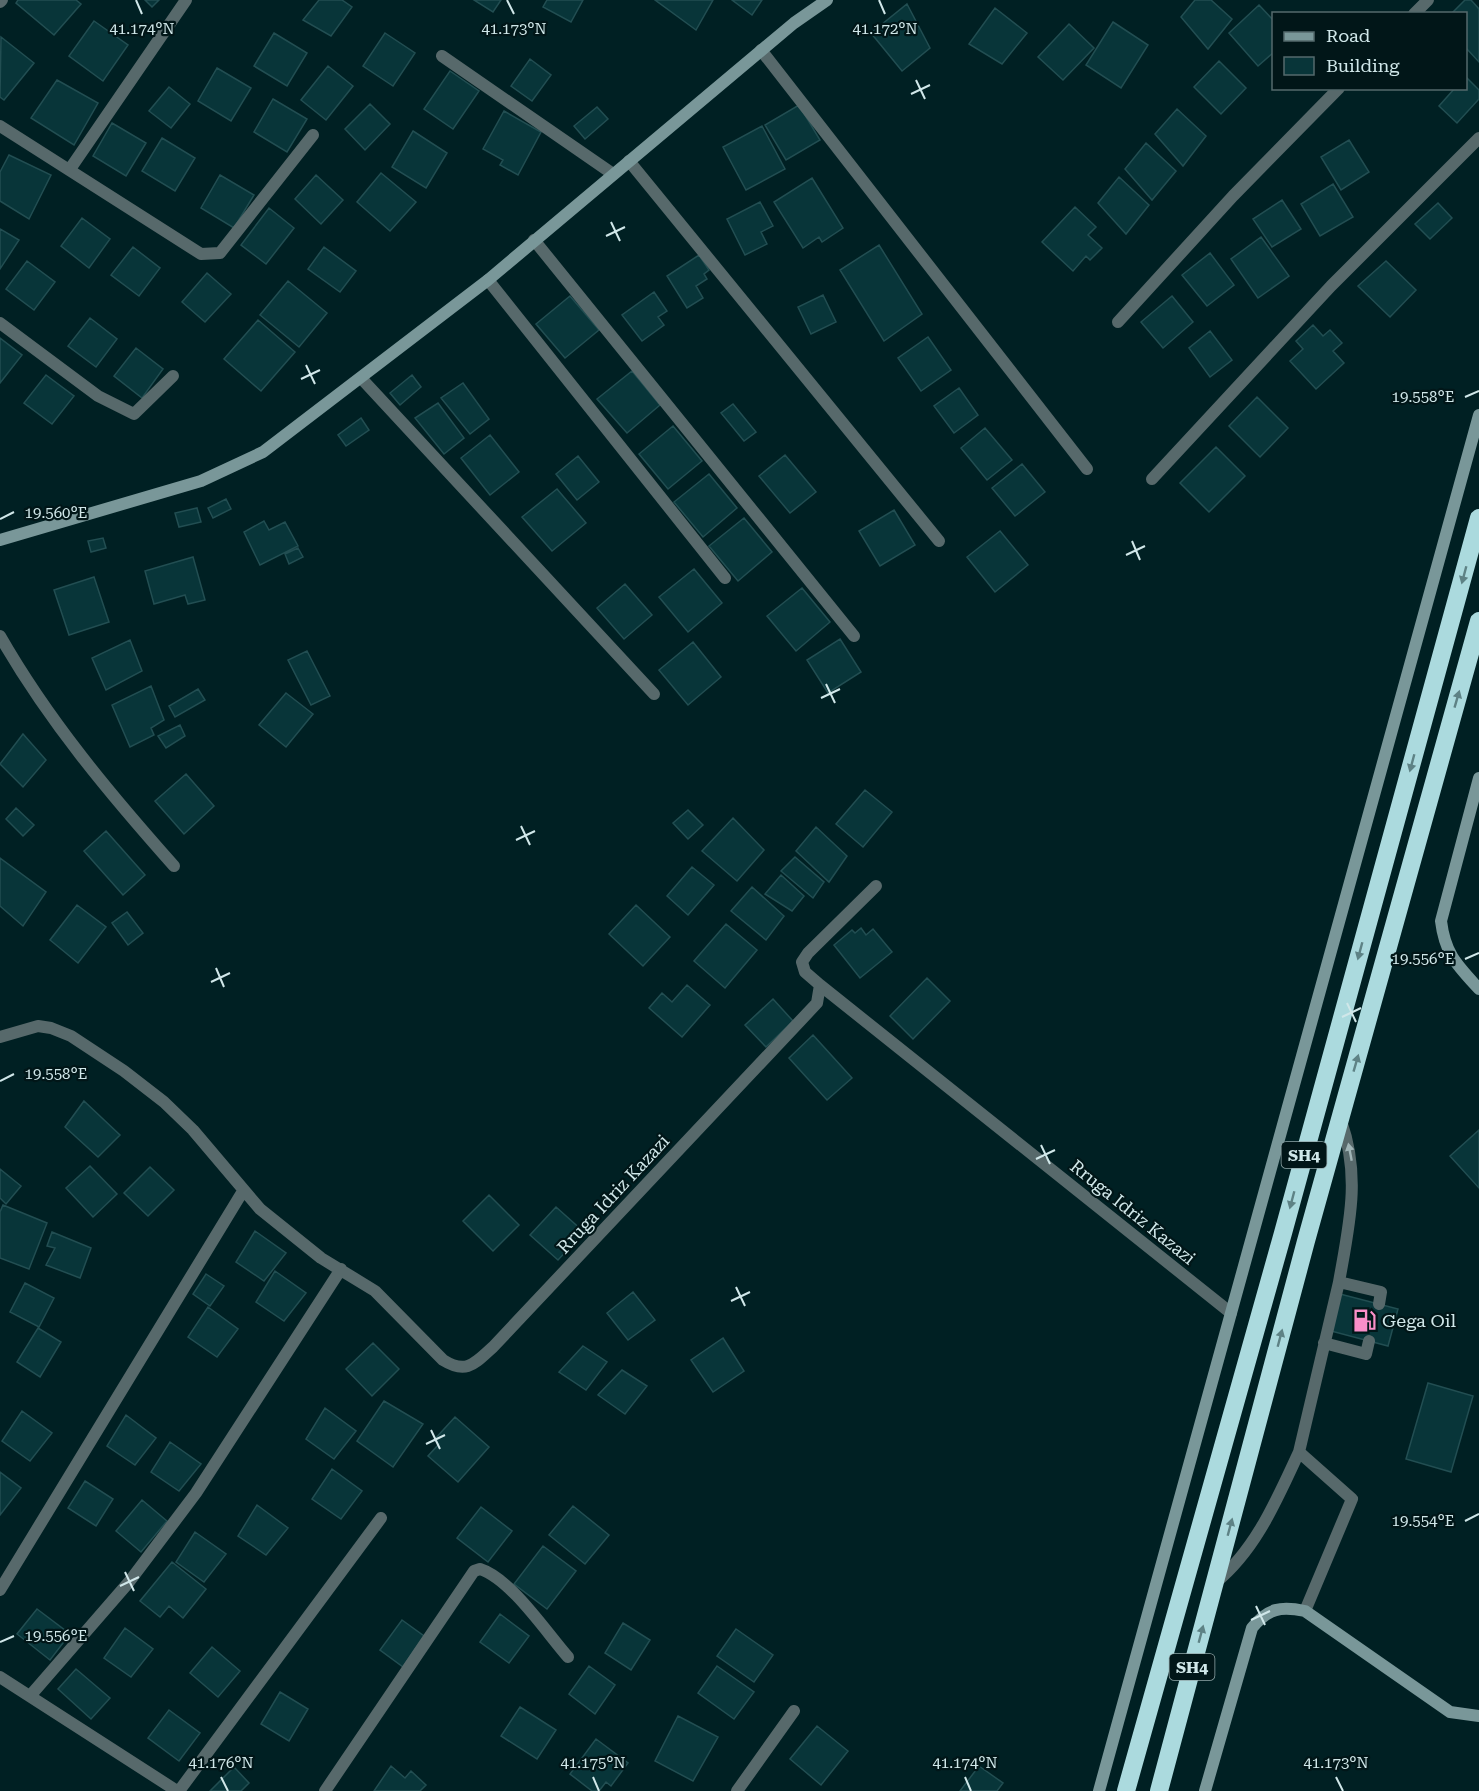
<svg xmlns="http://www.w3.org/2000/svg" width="1479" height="1791" font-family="'Roboto Serif',serif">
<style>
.building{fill:#083539;stroke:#224e52;stroke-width:1.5}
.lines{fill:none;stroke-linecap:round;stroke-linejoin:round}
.lane{stroke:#57696b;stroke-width:12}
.street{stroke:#57696b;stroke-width:12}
.secondary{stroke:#799799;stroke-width:12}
.highway{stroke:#abdade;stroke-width:18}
.oneway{fill:#5e8285}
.oneway2{fill:#a0b5b7}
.ticks{fill:none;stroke:#d0e7e9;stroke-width:2}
.labels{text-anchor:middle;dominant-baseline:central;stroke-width:4.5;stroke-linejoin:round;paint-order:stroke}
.shield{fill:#011618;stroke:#92a8aa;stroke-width:1.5}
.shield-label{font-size:16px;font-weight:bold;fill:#d0e7e9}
.street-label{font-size:18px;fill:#d0e7e9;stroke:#011618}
.poi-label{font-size:18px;fill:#d0e7e9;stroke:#011618;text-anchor:start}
.ticks-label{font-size:15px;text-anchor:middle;fill:#d0e7e9;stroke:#011618;stroke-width:4.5;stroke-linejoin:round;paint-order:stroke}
</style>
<rect width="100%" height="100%" fill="#002023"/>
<path class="building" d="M18,0H76L81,4L54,35L16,3Z
M145,0H159L152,7Z
M319,0H342L352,7L331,36L303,20Z
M474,0H501L493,12Z
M547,0H583L571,22L543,7Z
M655,0H713L696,30Z
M732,0H762L752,15Z
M1195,0H1211L1232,19L1208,49L1181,17Z
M1465,0H1471L1479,9V62L1466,48V14H1451Z
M907,4L930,48L902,71L871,33Z
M1259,5L1274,21V52L1258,66L1229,33Z
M995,8L1027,33L1002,64L969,44Z
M94,21L128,45L103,81L69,56Z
M1113,22L1148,45L1121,88L1086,65Z
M1069,24L1094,48L1063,80L1038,57Z
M274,33L307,53L287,86L254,66Z
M385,33L415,53L393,86L363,66Z
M1,37L34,63L4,100L0,97Z
M530,59L551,75L532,101L511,86Z
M1219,61L1246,88L1221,114L1194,87Z
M328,66L353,86L326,120L301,100Z
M217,68L251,88L231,121L198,101Z
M450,71L479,91L453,129L424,109Z
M1466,77L1479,90V99L1457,123L1439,106L1455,88H1466Z
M57,80L98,103L74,145L31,118Z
M169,87L190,104L171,128L149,111Z
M273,99L307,119L287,152L254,132Z
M370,104L390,124L365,150L345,129Z
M799,105L820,140L786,160L765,125Z
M597,107L608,119L585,139L574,126Z
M1177,109L1206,136L1183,166L1155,134Z
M504,111L541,132L518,175L500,165L503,160L483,149Z
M112,123L146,143L126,176L93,156Z
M762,126L785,169L746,190L723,147Z
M413,131L447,153L426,188L392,167Z
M162,138L195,158L175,191L142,171Z
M1349,140L1369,172L1341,190L1321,157Z
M1146,143L1176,171L1152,200L1125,169Z
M9,155L51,175L29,219L0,201V172Z
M381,173L416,202L390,231L357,202Z
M220,175L254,195L234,228L201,208Z
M316,175L343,200L321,224L295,199Z
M1119,177L1149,205L1126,234L1098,203Z
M812,178L843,228L822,242L819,237L803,248L774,202Z
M1333,184L1353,217L1320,236L1301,204Z
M1282,200L1301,229L1272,247L1253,219Z
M760,202L773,226L761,232L767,244L745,255L727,219Z
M1438,203L1452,218L1430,239L1415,224Z
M1075,207L1096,227L1088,235L1102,248L1090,260L1086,256L1073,271L1042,242Z
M269,208L294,228L266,264L241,245Z
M82,218L110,239L89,268L61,246Z
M0,229L19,240L0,269Z
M1261,237L1289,276L1258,298L1231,259Z
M879,245L922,314L884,341L840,270Z
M133,247L160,268L139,296L111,275Z
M324,247L356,271L340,292L308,269Z
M1210,253L1234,285L1207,306L1182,275Z
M699,255L709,270L704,274L707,279L696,286L703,298L687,308L667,276Z
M27,261L55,282L34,310L6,289Z
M1386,261L1416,290L1390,317L1358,286Z
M207,273L231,294L205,322L182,302Z
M288,281L327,313L299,347L260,315Z
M654,292L667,311L658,317L664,325L642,341L622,315Z
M823,295L836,322L811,334L798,307Z
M570,296L599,330L565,358L536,324Z
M1172,296L1193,322L1163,348L1141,322Z
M90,318L117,339L96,367L68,346Z
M258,320L295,352L261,391L224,359Z
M1313,325L1323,336L1330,330L1342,343L1333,351L1344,363L1316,389L1290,361L1303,349L1296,341Z
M1210,331L1232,360L1210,377L1189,348Z
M928,337L951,370L921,391L898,358Z
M0,338L22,355L0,383Z
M136,348L163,369L142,398L114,376Z
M632,371L660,405L627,433L597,399Z
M46,375L74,396L52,424L24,403Z
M412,375L421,387L400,405L390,393Z
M463,383L489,419L470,434L441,398Z
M959,388L978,415L954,433L934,406Z
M1257,397L1288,428L1260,457L1229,426Z
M438,403L464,438L444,454L415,418Z
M733,404L756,432L744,441L721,413Z
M361,418L369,430L346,446L338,435Z
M673,426L702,461L668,489L639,454Z
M985,428L1012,460L987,480L961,448Z
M490,435L519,472L490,495L461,458Z
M1216,447L1245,476L1209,512L1180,483Z
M785,455L816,492L790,513L759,476Z
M578,456L599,482L577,500L556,474Z
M1022,464L1045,492L1015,516L992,488Z
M709,474L737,508L703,537L674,502Z
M557,489L586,523L552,551L522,517Z
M226,499L231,509L213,518L208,508Z
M197,508L201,522L179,527L175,513Z
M894,510L915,545L880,566L859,531Z
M744,518L772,552L738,581L709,546Z
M264,521L269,530L285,522L298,546L260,565L244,532Z
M1000,531L1028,565L995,592L967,557Z
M103,538L106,548L91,552L88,541Z
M298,548L303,557L289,564L285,554Z
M193,557L205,600L188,604L185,595L154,604L145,571Z
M694,569L722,603L688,632L659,597Z
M94,577L109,622L69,635L54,590Z
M625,584L652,615L624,639L597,608Z
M802,588L830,622L796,651L767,616Z
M840,639L861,672L828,693L807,660Z
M130,640L142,671L106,690L92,658Z
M693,642L721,677L688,705L659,670Z
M307,651L330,696L311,705L288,660Z
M151,686L164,720L151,728L154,735L130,747L112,705Z
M198,689L205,700L175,717L169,706Z
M286,693L313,714L286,747L259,725Z
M180,725L185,736L166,748L158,736Z
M23,734L46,760L23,787L0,764Z
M186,774L214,806L184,834L155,801Z
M865,790L892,812L863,847L836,824Z
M16,808L34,825L23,836L6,819Z
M688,810L703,825L688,839L673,823Z
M733,818L764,850L737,881L702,851Z
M816,827L847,856L829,882L796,851Z
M106,831L145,875L123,895L84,851Z
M795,857L824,882L813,898L781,871Z
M0,858L46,892L23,926L0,906Z
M692,867L714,885L688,915L667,896Z
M781,875L804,896L792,911L765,894Z
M752,887L784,916L766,940L731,911Z
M77,905L106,927L78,963L50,940Z
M636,905L670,937L643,966L609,934Z
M127,912L143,933L128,945L112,923Z
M726,924L757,950L725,988L694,961Z
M861,928L866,935L873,929L892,952L860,978L834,945L852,930L855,933Z
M927,978L950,1001L913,1039L890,1016Z
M687,985L710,1005L682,1037L649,1008L662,993L672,1002Z
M773,999L793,1021L766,1047L745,1025Z
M813,1035L852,1078L827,1100L789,1058Z
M84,1101L120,1135L98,1157L65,1127Z
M1479,1130V1188L1450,1156Z
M90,1166L117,1194L93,1217L66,1188Z
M150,1167L174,1190L148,1216L124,1193Z
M0,1169L21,1186L6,1204L0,1198Z
M489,1195L519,1225L493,1251L463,1221Z
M3,1205L47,1223L29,1269L0,1258V1212Z
M556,1207L584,1232L558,1260L530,1235Z
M255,1231L286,1253L264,1281L236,1262Z
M52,1232L91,1248L80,1278L46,1265L55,1248L47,1246Z
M275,1271L306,1293L284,1321L256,1302Z
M206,1274L224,1286L210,1306L193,1294Z
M25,1283L54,1298L39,1327L10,1312Z
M633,1292L655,1320L628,1340L607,1313Z
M1340,1294L1398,1309L1388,1346L1331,1331Z
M208,1307L238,1329L217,1357L188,1337Z
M38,1328L61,1342L40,1377L17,1362Z
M723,1338L744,1371L713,1392L691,1360Z
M373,1343L399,1369L372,1396L346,1369Z
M583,1346L607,1362L586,1390L559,1372Z
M622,1370L647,1386L625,1414L598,1395Z
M1428,1383L1473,1396L1451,1472L1406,1459Z
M384,1401L423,1424L393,1467L357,1441Z
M325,1408L356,1431L334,1459L306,1439Z
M22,1411L52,1433L30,1461L2,1441Z
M126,1415L156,1438L135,1465L107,1446Z
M455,1417L489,1447L458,1482L428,1456L439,1444L434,1440Z
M170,1442L201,1464L179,1491L151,1472Z
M332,1469L362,1491L341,1519L312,1499Z
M0,1472L21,1488L0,1515Z
M85,1481L113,1499L96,1526L68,1508Z
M142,1500L167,1521L141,1552L116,1531Z
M257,1505L288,1528L266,1555L238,1536Z
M573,1506L609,1535L585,1564L549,1535Z
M481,1507L512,1531L488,1562L457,1538Z
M195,1532L226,1554L204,1582L176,1562Z
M543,1546L576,1571L547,1609L514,1584Z
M172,1562L206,1589L183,1618L169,1606L160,1617L140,1601Z
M37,1609L70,1634L50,1660L17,1634Z
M500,1614L529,1636L509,1663L480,1642Z
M402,1620L424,1636L403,1667L380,1650Z
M623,1623L650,1640L631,1670L605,1653Z
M125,1628L153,1649L131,1677L104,1658Z
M736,1629L773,1655L754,1682L717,1656Z
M212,1647L240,1671L218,1697L190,1673Z
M589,1666L615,1685L595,1714L569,1694Z
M717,1666L754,1692L734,1719L698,1693Z
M76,1669L110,1698L91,1719L58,1689Z
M280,1692L308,1709L289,1741L261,1724Z
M520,1707L556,1730L537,1759L501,1736Z
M169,1710L200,1733L179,1761L148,1738Z
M678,1716L718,1737L693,1781L655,1761Z
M817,1726L848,1751L821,1785L790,1759Z
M596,1739L628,1763L611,1786L606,1782L599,1791H592L570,1774Z
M391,1766L405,1778L411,1771L426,1785L420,1791H374Z
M979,1766L1003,1783L997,1791H960Z
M234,1767L249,1783L241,1791H210Z"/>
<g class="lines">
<path class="lane" d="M1339,1282C1349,1225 1361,1177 1341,1121
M1324,1343L1366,1354L1369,1341
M1215,1583C1256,1550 1277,1499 1299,1452
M1305,1611L1352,1499L1299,1452L1339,1282L1381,1292L1379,1304"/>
<path class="street" d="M0,2L2,0
M1414,14L1428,0
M761,50L1087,469
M442,56L613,174
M0,126L201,254L220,253L313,135
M629,161L939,541
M70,169L186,0
M534,240L854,636
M488,280L725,578
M1118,322L1233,196L1339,88
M0,323L98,396L134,414L173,376
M361,378L654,694
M1152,479L1331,286L1479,138
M0,636C48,720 110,794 174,866
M820,985L805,972L802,962L808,953L876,886
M0,1037L38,1026L51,1028L71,1036L124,1071L164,1102L193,1130L260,1209L321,1258L375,1291L443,1360C467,1375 475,1363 493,1347L817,1003L820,985L1231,1313
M0,1590L243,1191
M0,1677L177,1791
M30,1696L129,1582L196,1493L341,1269
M179,1791L381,1518
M325,1791L474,1571L480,1569C511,1579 546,1632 568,1657
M737,1791L794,1711"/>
<path class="secondary" d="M0,540L201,481L263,452L488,280L794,23L827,0
M1479,778L1441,921C1445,954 1457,965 1479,989
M1099,1791L1479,415
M1205,1791L1252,1628C1268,1608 1281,1606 1305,1611L1450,1712L1479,1716"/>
<path class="highway" d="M1126,1791L1283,1233L1479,518
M1159,1791L1306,1241L1479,621"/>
</g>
<defs><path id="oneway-solid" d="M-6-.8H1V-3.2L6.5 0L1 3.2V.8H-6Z" transform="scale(1.5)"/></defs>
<g class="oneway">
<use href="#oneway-solid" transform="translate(1464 575) rotate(105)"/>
<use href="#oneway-solid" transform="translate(1457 699) rotate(-74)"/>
<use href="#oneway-solid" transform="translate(1412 763) rotate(105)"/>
<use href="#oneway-solid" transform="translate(1360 951) rotate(105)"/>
<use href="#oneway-solid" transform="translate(1356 1063) rotate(-74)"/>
<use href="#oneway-solid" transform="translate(1292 1200) rotate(105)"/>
<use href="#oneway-solid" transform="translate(1280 1338) rotate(-75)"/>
<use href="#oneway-solid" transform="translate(1230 1527) rotate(-75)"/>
<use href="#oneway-solid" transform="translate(1201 1634) rotate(-75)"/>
</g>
<use class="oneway2" href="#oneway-solid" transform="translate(1350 1152) rotate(-101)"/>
<path class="ticks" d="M136,0L142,14M507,0L514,14M879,0L885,14M916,80L925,99M911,94L930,85M611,222L620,241M606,236L625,227M306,365L315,384M301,379L320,370M1465,397L1479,391M0,519L14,512M1132,541L1140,560M1126,555L1145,546M826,684L835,703M821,698L840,689M521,826L530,845M516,840L535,831M1465,959L1479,953M216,968L224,987M211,982L230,973M1347,1003L1356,1022M1342,1017L1361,1008M0,1081L14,1074M1041,1145L1050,1164M1036,1159L1055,1150M736,1287L745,1306M731,1301L750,1292M431,1430L440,1449M426,1444L445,1435M1465,1521L1479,1514M125,1572L134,1591M120,1586L139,1577M1256,1606L1265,1625M1251,1620L1270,1611M0,1642L14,1636M221,1777L228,1791M593,1777L599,1791M965,1777L971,1791M1336,1777L1343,1791"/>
<defs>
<symbol id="fuel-bare" viewBox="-9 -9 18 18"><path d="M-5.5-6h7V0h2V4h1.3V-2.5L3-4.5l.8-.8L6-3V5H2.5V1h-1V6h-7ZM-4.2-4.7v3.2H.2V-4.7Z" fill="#f98fc9" stroke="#011618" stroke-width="2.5" paint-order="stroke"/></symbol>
</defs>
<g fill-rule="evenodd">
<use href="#fuel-bare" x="1348" y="1304" width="33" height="33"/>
</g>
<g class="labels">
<g class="shield">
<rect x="1281.5" y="1142" width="45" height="26" rx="4.5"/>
<rect x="1169.5" y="1654" width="45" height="26" rx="4.5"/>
</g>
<g class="shield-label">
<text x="1304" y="1155">SH4</text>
<text x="1192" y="1667">SH4</text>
</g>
<g class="street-label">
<text transform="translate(613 1194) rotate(-47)">Rruga Idriz Kazazi</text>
<text transform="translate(1133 1212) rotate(39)">Rruga Idriz Kazazi</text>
</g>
<g class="poi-label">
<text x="1382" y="1320">Gega Oil</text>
</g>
</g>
<g class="ticks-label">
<text x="142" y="34">41.174°N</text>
<text x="514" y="34">41.173°N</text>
<text x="885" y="34">41.172°N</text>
<text x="1423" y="402">19.558°E</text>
<text x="56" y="518">19.560°E</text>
<text x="1423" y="964">19.556°E</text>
<text x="56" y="1079">19.558°E</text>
<text x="1423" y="1526">19.554°E</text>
<text x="56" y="1641">19.556°E</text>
<text x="221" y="1768">41.176°N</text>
<text x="593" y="1768">41.175°N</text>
<text x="965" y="1768">41.174°N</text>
<text x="1336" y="1768">41.173°N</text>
</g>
<rect x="1272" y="12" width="195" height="78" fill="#011618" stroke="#546a6c" stroke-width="1.5"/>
<rect x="1284" y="32" width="30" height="9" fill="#799799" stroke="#546a6c" stroke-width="1.5"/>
<text x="1326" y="42" font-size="18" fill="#d0e7e9">Road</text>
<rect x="1284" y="57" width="30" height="18" fill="#083539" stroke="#546a6c" stroke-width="1.5"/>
<text x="1326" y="72" font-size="18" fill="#d0e7e9">Building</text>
</svg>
